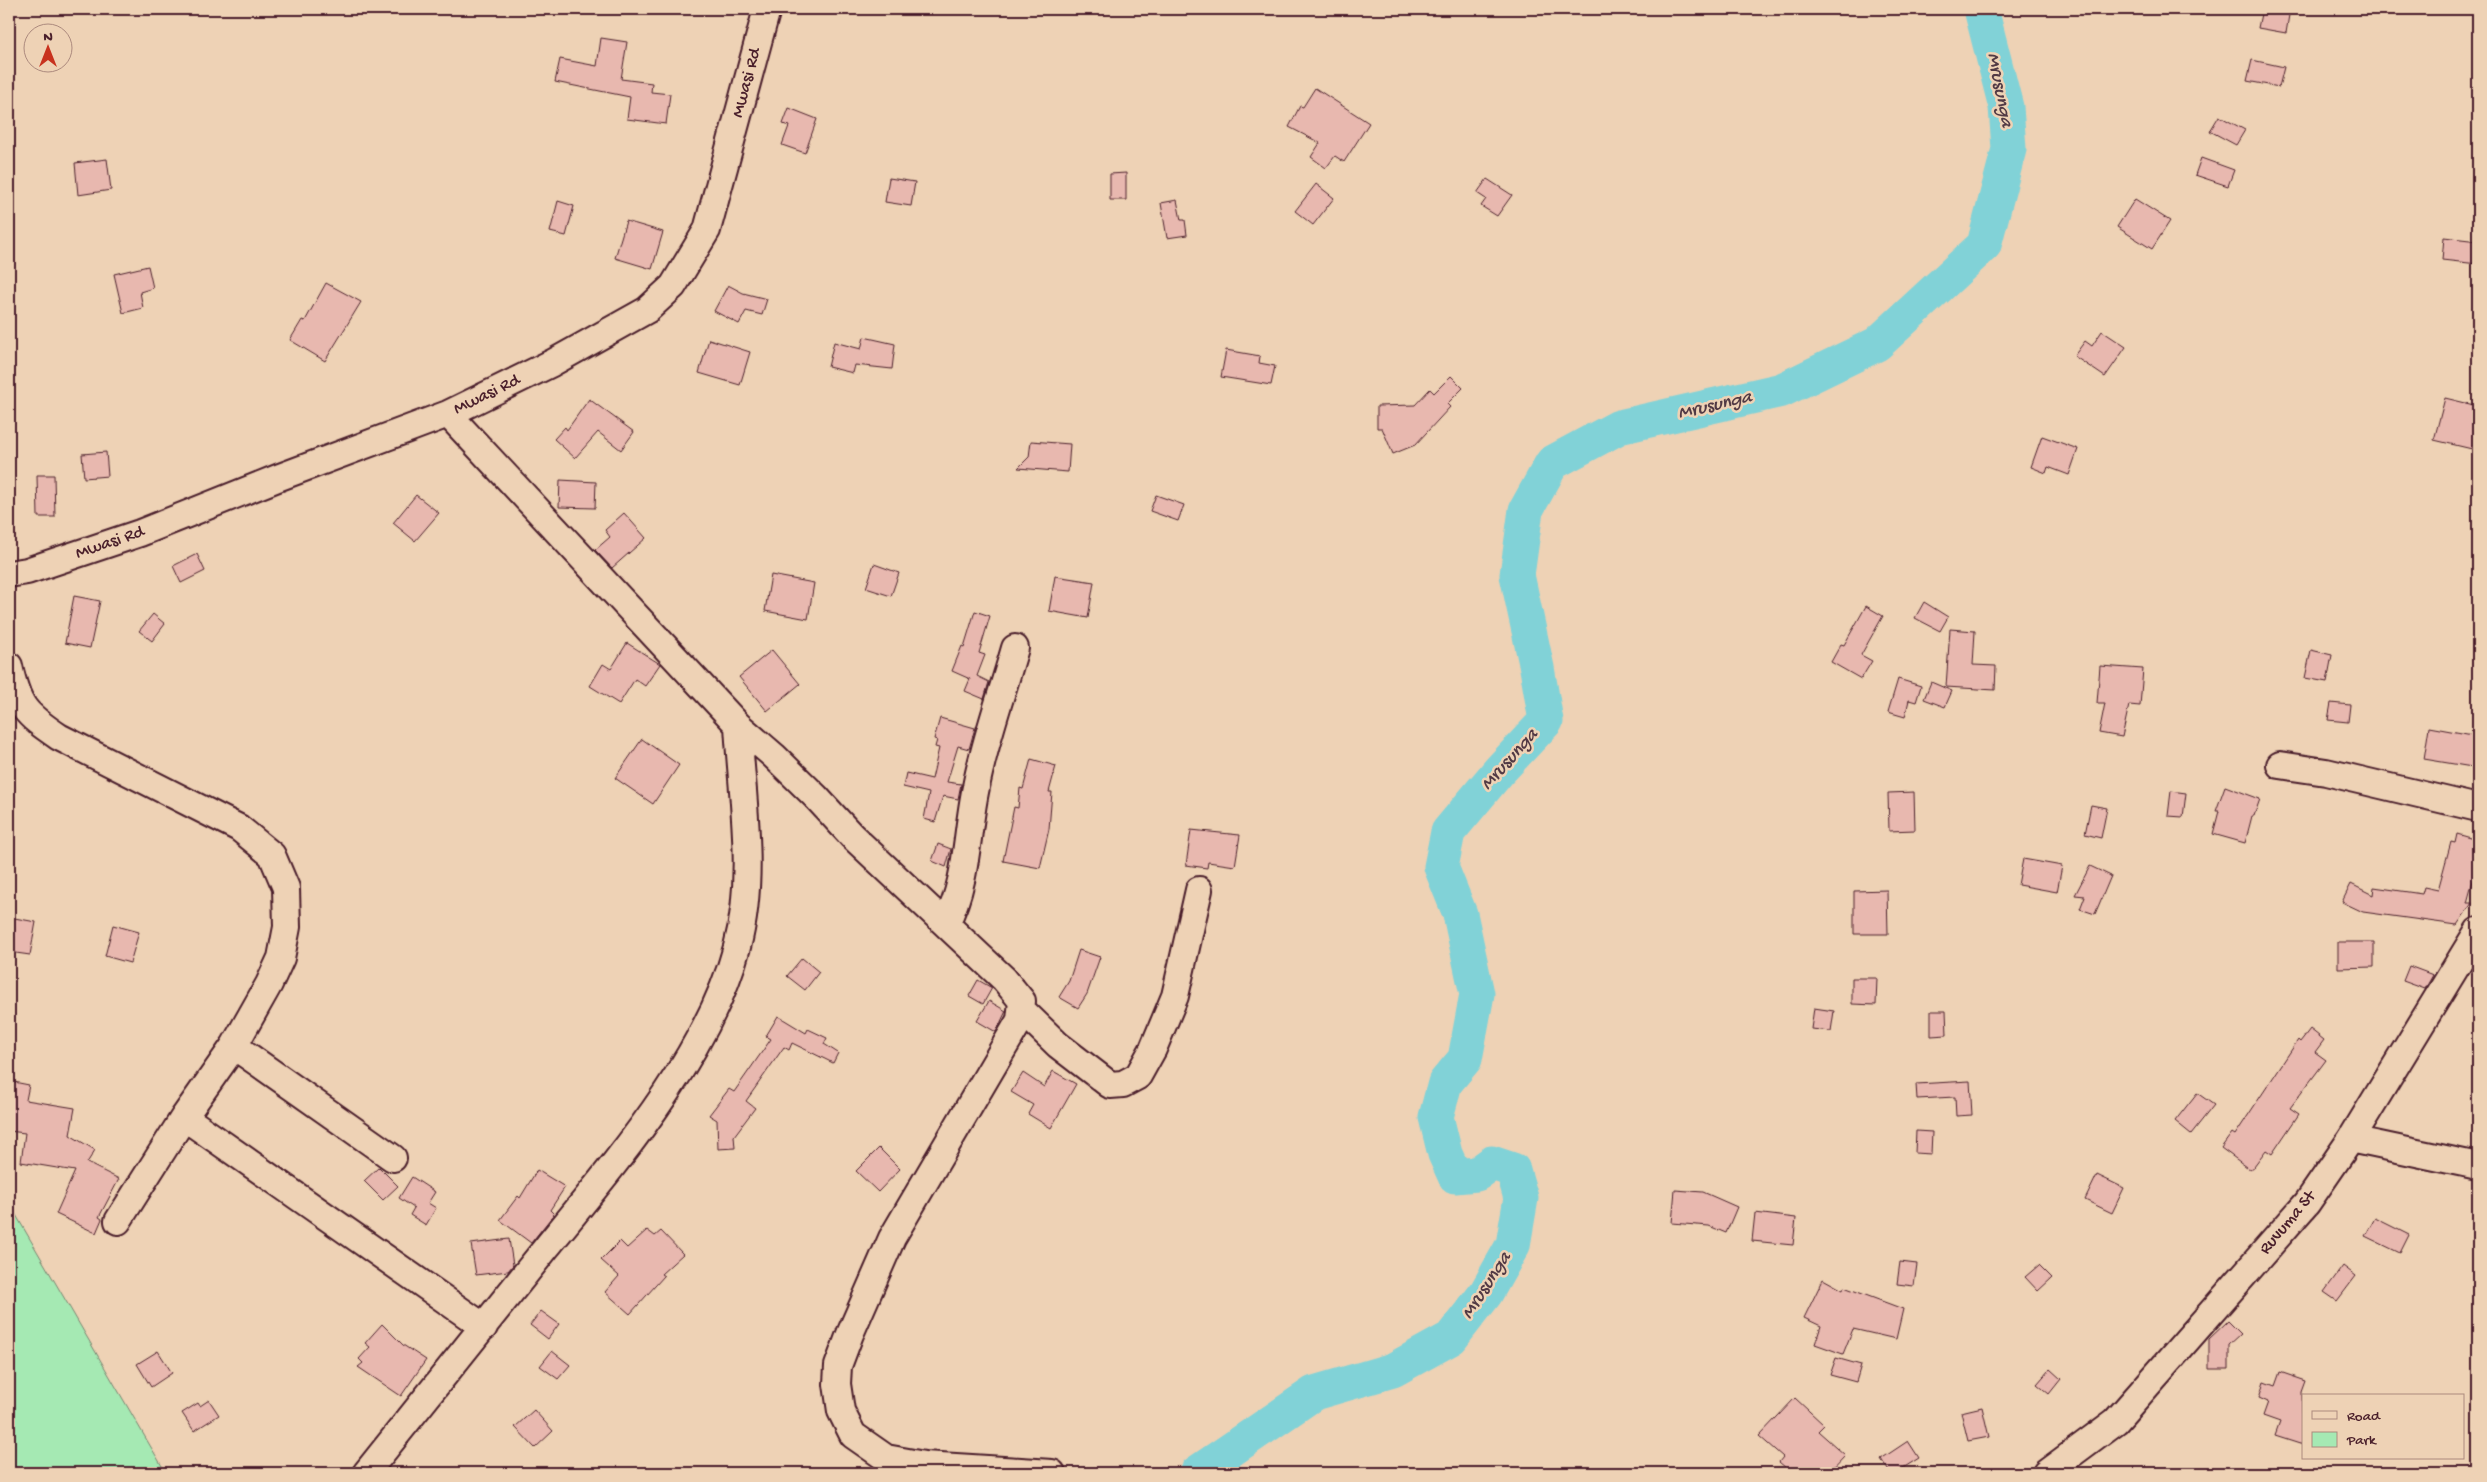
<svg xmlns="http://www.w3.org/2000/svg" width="2487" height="1482" font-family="'Gochi Hand',sans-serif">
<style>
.green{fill:#a5e9b3;stroke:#78846f}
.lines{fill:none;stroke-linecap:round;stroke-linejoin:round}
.river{stroke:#81d2d7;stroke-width:35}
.building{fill:#e8b8af;stroke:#4a1f2b}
.minor-casing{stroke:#4a1f2b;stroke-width:30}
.minor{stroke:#eed2b5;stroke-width:26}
.labels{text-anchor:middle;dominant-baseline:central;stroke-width:5;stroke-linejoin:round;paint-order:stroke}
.street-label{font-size:18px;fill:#4a1f2b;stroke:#eed2b5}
.water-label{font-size:19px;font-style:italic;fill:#523a45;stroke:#eed2b5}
</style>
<rect width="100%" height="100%" fill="#eed2b5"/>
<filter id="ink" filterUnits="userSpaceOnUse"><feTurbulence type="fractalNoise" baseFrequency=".02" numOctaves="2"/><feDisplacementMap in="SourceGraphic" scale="10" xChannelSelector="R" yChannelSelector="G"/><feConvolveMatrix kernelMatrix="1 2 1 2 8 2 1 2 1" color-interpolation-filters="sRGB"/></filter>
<g filter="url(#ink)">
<path class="green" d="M9,1203L166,1473H9Z"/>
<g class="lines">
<path class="river" d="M1197,1473L1314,1393L1393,1370L1451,1338L1486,1293L1513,1245L1521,1198L1513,1170L1492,1163L1477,1174L1455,1176L1445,1154L1436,1117L1445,1083L1465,1059L1477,994L1460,914L1441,867L1448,832L1499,771L1546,721L1537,668L1517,575L1526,510L1552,463L1619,427L1782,390L1877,344L1984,245L2009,149L2006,107L1981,9"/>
</g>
<path class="building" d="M2262,9H2290L2286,33L2258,28Z
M601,38L627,42L621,79L652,83L651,92L670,94L666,124L627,119L630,97L555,82L560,59L597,66Z
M2252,60L2284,67L2279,87L2247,81Z
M1315,88L1369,123L1344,162L1335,156L1326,168L1311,157L1320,143L1289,127L1300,106L1303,107Z
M789,108L817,119L805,153L782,145L789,126L783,124Z
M2219,116L2245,130L2236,145L2210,131Z
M2201,158L2234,170L2228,186L2195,175Z
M107,159L111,190L78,195L75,163Z
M1126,173V200H1110V174Z
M889,178L915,182L911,206L885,202Z
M1487,179L1512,195L1497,216L1481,206L1486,199L1477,193Z
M1316,184L1334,198L1313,225L1295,211Z
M2135,199L2170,221L2152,249L2117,227Z
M1177,200L1181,220H1185L1187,235L1167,238L1161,203Z
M558,201L574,206L566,236L550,232Z
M626,221L663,232L652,269L615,258Z
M2444,237L2478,241V264L2442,260Z
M148,266L153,288L140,292L143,308L123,313L114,274Z
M326,283L361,302L325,361L290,340L302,320L305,321Z
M728,285L743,293L767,299L762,315L746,311L739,324L714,311Z
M2102,331L2126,347L2105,377L2074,356L2085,341L2092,346Z
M864,337L895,344L892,369L855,365L853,373L828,367L834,342L861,349Z
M709,339L750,352L740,385L699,373Z
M1226,350L1260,356L1259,363L1275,366L1271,385L1221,377Z
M1451,376L1463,388L1447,404L1450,407L1415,445L1393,454L1382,428H1377V406L1415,405L1430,389L1434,393Z
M2445,398L2478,406V425L2472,449L2434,440Z
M589,399L634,432L621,450L598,432L575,458L554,439L565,427L567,430Z
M2042,436L2078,449L2069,475L2048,467L2046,473L2031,467Z
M1031,441L1070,444L1068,472L1018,468L1029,457Z
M106,452L108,476L84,478L82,454Z
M37,475H54L55,517H38Z
M560,480L596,482L595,508L559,507Z
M416,495L439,513L415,541L393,523Z
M1156,495L1184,505L1178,521L1150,511Z
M624,513L646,538L612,568L595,550L610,537L605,530Z
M197,554L205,571L181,583L173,566Z
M874,564L899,573L891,596L866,588Z
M771,575L814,583L808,619L765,611Z
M1055,576L1094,582L1088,618L1049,611Z
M74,596L100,601L90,648L65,643Z
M1924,602L1948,617L1940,631L1915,618Z
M1866,606L1883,616L1861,655L1872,661L1861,679L1831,662L1841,644L1844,645Z
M975,611L990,616L979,653L985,655L977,676L989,682L984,699L965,691L970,679L952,671L962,646L964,647Z
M153,614L165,624L152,641L139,631Z
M1950,629L1975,631L1973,665L1996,666L1995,690L1946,687Z
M627,643L660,664L645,686L635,679L619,704L590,686L603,664L611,669Z
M772,650L800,684L767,711L739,677Z
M2311,650L2332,655L2327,682L2305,678Z
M2100,666L2143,669L2140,706L2129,705L2122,737L2099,733L2105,703H2097Z
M1898,679L1921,686L1916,702L1909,700L1905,717L1888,712Z
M1931,682L1952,691L1945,707L1924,699Z
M2331,703L2350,705L2348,722L2328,720Z
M940,718L975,728L969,749L958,746L947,782L961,784L958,799L943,796L935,822L924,819L929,793L903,787L906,773L932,779L939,748L935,747L937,740L934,739Z
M2429,727L2478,736V768L2424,759Z
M642,739L679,765L653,804L615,778Z
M1031,759L1056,766L1049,792H1052L1049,829L1040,868L1003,861L1014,807L1018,808L1020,788L1023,789Z
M2225,786L2260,799L2254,816H2252L2245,843L2213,834L2219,811H2216Z
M2171,791L2186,793L2183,817L2168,816Z
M1914,792L1915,830L1889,831L1888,793Z
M2091,805L2107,808L2101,838L2085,834Z
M1191,830L1240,835L1235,866L1208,862L1207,868L1186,865Z
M2457,834L2478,840V862L2467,903H2472L2457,925L2363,912L2342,902L2351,884L2373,895L2374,887L2422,894L2424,887L2438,890L2451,842L2455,843Z
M938,844L951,849L946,867L932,861Z
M2023,859L2062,866L2057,892L2018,885Z
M2090,866L2111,876L2095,914L2080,909L2085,896L2075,895Z
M1887,890L1888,934H1854V891Z
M9,917L36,922L30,955L9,952Z
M113,925L139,932L130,963L105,956Z
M2338,942H2374V967L2338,968Z
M1079,950L1100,957L1087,994L1078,1008L1059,997L1069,981Z
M802,958L819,972L805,990L787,976Z
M2409,966L2433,975L2425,989L2403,981Z
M1852,978H1877L1876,1005L1852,1004Z
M978,980L992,988L983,1004L969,996Z
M989,1001L1006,1011L996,1032L977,1021Z
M1814,1008L1834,1011L1831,1031L1811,1029Z
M1931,1011H1946L1947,1035L1931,1036Z
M778,1016L806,1033L808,1029L827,1038L824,1044L838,1053L833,1063L792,1043L789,1050L784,1047L746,1101L755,1108L734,1136L735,1148L718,1149L717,1120L709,1115L729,1089L734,1092L771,1039L766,1036Z
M2310,1029L2324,1040L2315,1052L2326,1060L2290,1108L2299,1114L2272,1154L2266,1150L2251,1170L2221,1148L2232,1133L2235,1135L2298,1040L2300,1042Z
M1053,1071L1076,1084L1051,1128L1028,1114L1033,1105L1011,1092L1023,1073L1044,1087Z
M9,1081L29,1085L26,1100L75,1108L70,1135L95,1150L87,1163L119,1179L99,1217L102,1219L96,1233L56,1214L75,1171L21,1162L25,1133L9,1131Z
M1970,1081L1972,1115L1956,1116L1955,1097L1917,1099L1916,1084Z
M2197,1093L2214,1105L2191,1134L2175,1121Z
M1916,1131L1932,1132L1931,1154L1915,1153Z
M879,1148L900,1169L878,1192L856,1171Z
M379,1167L398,1186L383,1200L364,1181Z
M537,1170L565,1187L550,1210L554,1214L531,1243L500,1220L518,1196L520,1198Z
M2097,1175L2124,1188L2112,1213L2085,1200Z
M412,1177L435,1192L428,1203L436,1208L426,1225L410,1215L414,1208L399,1198Z
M1675,1190L1703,1192L1737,1207L1726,1233L1709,1226L1672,1223Z
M1755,1213L1796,1218L1793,1245L1752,1241Z
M2375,1218L2409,1235L2400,1253L2365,1236Z
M647,1230L655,1236L661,1231L683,1254L661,1274L664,1276L630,1314L605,1292L619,1276L601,1260L620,1241L627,1248Z
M509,1239L513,1265L508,1271L476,1275L471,1244Z
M1900,1262L1917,1264L1914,1286L1897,1284Z
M2039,1265L2052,1278L2038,1291L2025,1277Z
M2343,1266L2356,1276L2337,1301L2324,1292Z
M1823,1279L1843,1290L1844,1287L1903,1309L1896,1339L1853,1329L1843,1354L1815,1344L1821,1326L1804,1318Z
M541,1311L559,1324L548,1339L530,1325Z
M2228,1321L2241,1334L2229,1345V1369H2209V1339Z
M382,1324L403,1345L426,1360L401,1396L358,1367L363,1363L359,1359L370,1347L365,1343Z
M158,1351L172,1373L151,1387L137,1364Z
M552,1351L570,1365L558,1379L540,1366Z
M1836,1358L1861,1365L1856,1382L1830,1375Z
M2050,1369L2061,1379L2049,1394L2037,1384Z
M2280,1372L2306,1381L2302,1392L2303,1445L2275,1436L2280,1422L2263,1416L2268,1402L2259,1398L2264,1382L2275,1386Z
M1795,1398L1824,1425L1818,1431L1845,1455L1828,1473H1792L1779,1462L1783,1457L1759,1436Z
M209,1400L219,1415L194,1431L182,1413L198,1403L200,1406Z
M1982,1407L1989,1437L1968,1441L1961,1412Z
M534,1410L553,1431L535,1448L515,1427Z
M1908,1441L1919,1458L1895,1473H1890L1881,1459Z"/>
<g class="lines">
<defs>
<path id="minor" d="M448,414L738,725L774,756L816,797L852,836L1004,979L1022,1001L1020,1020L892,1238L850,1334L838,1366L837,1384L841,1411L853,1435L886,1458L924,1465L1052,1473
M9,574L27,571L140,533L280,477L448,414L552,363L647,310L673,286L707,230L767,9
M9,666C18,707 25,714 59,737L239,828L272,855L286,888L287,927L281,958L269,984L234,1046L184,1117L118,1221
M2280,765L2326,772L2478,808
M946,923C968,881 966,833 976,787C985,740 1002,694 1015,648
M1022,1010L1058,1045L1110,1085L1123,1084L1138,1076L1153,1049L1175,996L1199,890
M234,1046L393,1158
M184,1117L484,1327
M2351,1139L2478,1166
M366,1473C426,1398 486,1323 546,1248C616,1162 708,1056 737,947C756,875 742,799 738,725
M2046,1473L2116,1421L2307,1203L2351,1139L2478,931"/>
</defs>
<use href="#minor" class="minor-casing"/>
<use href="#minor" class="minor"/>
</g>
</g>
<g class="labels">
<g class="street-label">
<text transform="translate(747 83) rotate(-75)">Mwasi Rd</text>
<text transform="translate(487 395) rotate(-26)">Mwasi Rd</text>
<text transform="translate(110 543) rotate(-19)">Mwasi Rd</text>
<text transform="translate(2288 1223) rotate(-50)">Ruvuma St</text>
</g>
<g class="water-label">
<text transform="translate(1999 90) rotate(79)">Mrusunga</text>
<text transform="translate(1715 406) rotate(-13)">Mrusunga</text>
<text transform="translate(1510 760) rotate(-48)">Mrusunga</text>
<text transform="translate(1487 1286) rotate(-57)">Mrusunga</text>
</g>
</g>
<rect width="2487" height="1482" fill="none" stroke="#eed2b5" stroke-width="30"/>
<rect x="15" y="15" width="2457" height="1452" fill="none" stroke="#4a1f2b" stroke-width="2" filter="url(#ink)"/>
<rect x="2302" y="1394" width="162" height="65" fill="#eed2b5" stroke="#ac8a7e"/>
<rect x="2312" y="1411" width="25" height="8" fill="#eed2b5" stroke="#ac8a7e"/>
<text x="2347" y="1420" font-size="15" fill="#4a1f2b">Road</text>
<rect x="2312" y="1432" width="25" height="15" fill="#a5e9b3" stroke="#ac8a7e"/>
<text x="2347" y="1444" font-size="15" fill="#4a1f2b">Park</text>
<g transform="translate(48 48)"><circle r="24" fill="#eed2b5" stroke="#ac8a7e"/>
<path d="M0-4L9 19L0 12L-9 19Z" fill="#c8321e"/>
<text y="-8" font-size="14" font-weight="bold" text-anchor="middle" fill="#4a1f2b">N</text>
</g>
</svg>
